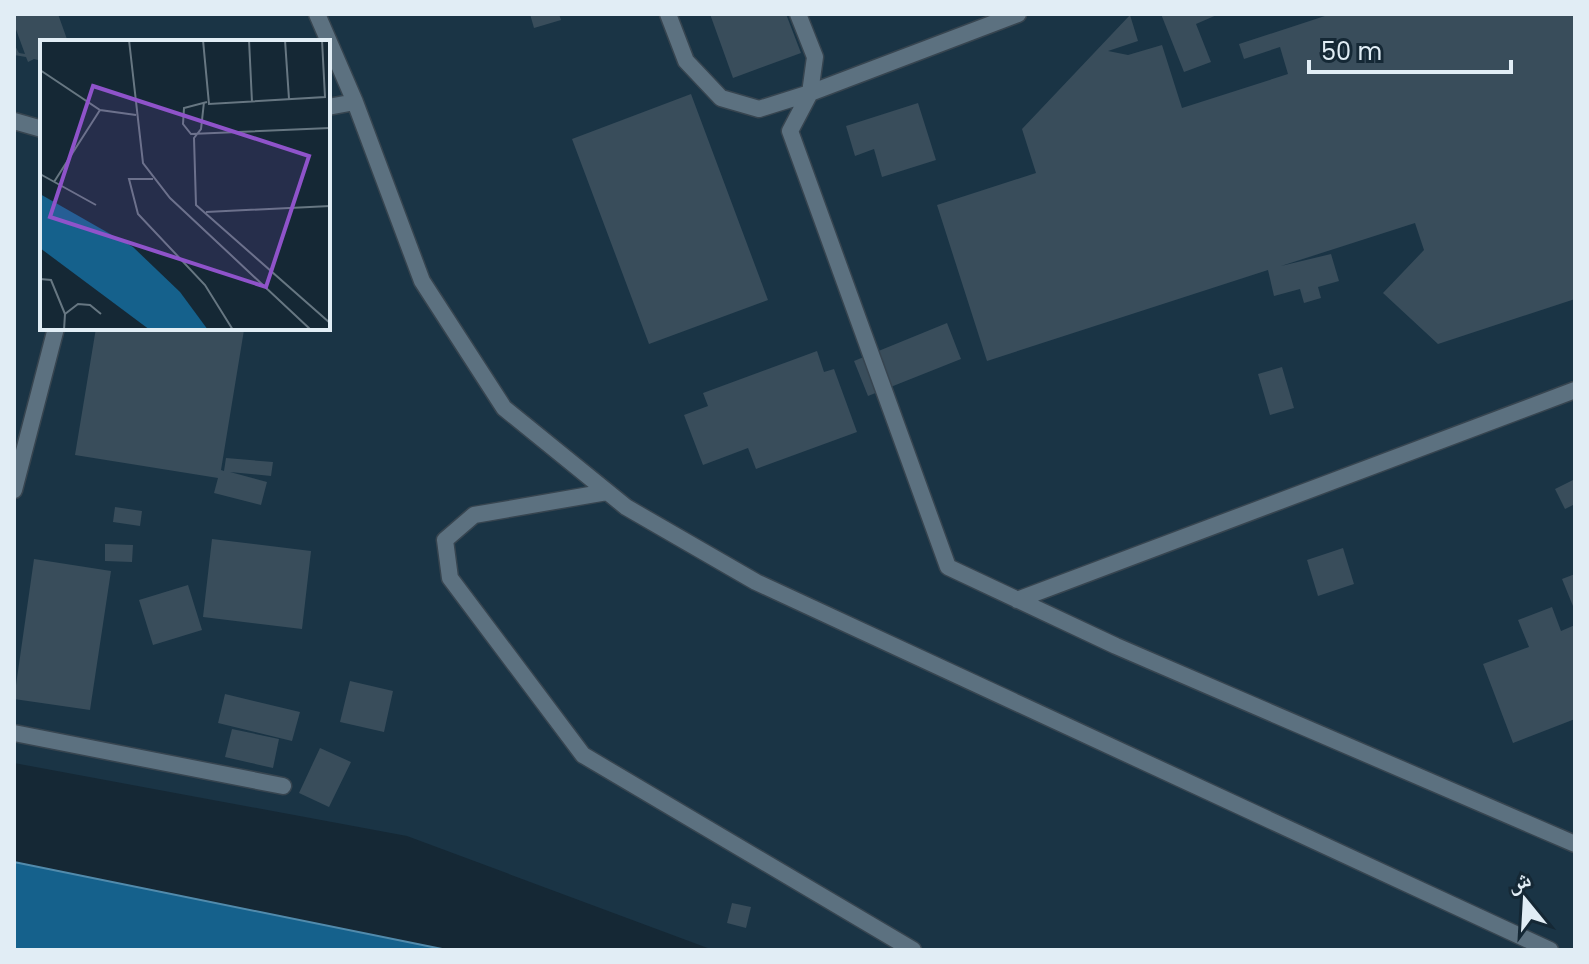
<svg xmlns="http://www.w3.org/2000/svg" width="1589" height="964" font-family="Poppins,'Noto Naskh Arabic',sans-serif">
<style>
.built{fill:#1a3445;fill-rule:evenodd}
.water{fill:#15618c;stroke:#528bac;stroke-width:2}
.building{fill:#394d5b}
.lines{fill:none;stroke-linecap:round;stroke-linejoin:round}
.lane-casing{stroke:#374550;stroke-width:19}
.lane{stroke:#5c7180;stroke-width:16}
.inset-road{fill:none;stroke:#677782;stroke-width:2}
.view{fill:#8f53ca;fill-opacity:0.15;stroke:#8f53ca;stroke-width:4}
.inset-edge{fill:none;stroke:#e1edf5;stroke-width:4}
</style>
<rect width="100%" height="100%" fill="#152835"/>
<path class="built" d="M14,14H1575V950H713L407,836L14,763ZM42,42H328V328H42Z"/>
<path class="water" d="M14,862L447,950H14Z"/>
<path class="building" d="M14,14H58L68,42H42V56L39,57L42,58V61L34,59L28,62L26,57L14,55V44L19,53L25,54L14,24Z
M530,14H559L561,20L534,28Z
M710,14H786L801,53L733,78Z
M1161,14H1219L1196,24L1211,62L1184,72Z
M1331,14H1575V299L1438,344L1383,293L1424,250L1415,223L1281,266L1331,254L1339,281L1318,287L1321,298L1304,303L1300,289L1274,296L1268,270L987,361L937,205L1036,173L1022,129L1130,15L1138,41L1108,51L1128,55L1162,45L1182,108L1288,74L1280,47L1244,59L1239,44Z
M691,94L768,300L649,344L572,139Z
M918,103L936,160L882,177L874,149L855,156L846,126Z
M947,323L961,359L868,396L854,361Z
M96,328H233L244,330L221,470L224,471L226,458L273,462L271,476L230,472L267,482L261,505L214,493L218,478L75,455Z
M817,351L824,372L834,369L857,432L756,469L748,448L703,465L684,415L708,406L703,393Z
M1282,367L1294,408L1270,415L1258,374Z
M1573,480L1575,484V504L1565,509L1555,489Z
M115,507L142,511L140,526L113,522Z
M212,539L311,551L302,629L203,617Z
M105,544L133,545L132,562L105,561Z
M1343,548L1354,584L1318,596L1307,560Z
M34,559L111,571L90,710L14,699Z
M1575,574V611L1562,579Z
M188,585L202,630L153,645L139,600Z
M1552,607L1561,631L1575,625V719L1513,743L1483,664L1529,647L1518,620Z
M350,681L393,691L384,732L340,722Z
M225,694L300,712L292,741L218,723Z
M232,729L279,739L273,768L225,757Z
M320,748L351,762L329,807L299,793Z
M732,903L751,907L746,928L727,923Z"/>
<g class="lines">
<defs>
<path id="lane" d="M317,14L355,102L422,281L504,408L626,507L756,582L1550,950
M668,14L686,61L721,98L759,109L810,93L1018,14
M798,14L815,57L810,93L790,131L948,567L1116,646L1575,844
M328,107L355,102
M14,121L42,129
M14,490L56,328
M607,492L474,515L445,540L450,578L583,755L913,950
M1017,600L1575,390
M14,733L283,786"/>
</defs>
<use href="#lane" class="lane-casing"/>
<use href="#lane" class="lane"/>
</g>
<g transform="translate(40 40)">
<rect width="290" height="290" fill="#152835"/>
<path d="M0,154L93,207L140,252L168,290H110L0,208Z" fill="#15618c"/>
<path class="inset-road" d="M89,0L103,123L130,158L271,290M163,0L169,64L285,57L282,0M209,0L212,62M245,0L249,59M0,30L60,70L96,75M164,62L161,89L154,98L156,165L290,283M167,62L144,68L143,84L151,94L290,88M0,134L56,165M113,139H89L98,174L165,245L193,290M14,142L60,70M166,172L290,166M0,239L11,240L25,274M24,290L25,274L38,264L50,265L61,274"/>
<path class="view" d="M53,46L269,116L226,247L10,177Z"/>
<rect width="290" height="290" class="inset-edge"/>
</g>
<rect width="1589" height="964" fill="none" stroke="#e1edf5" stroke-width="32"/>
<g transform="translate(1525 900) rotate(342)" stroke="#152835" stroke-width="6" paint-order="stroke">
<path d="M0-6L14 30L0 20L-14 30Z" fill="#e1edf5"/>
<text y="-12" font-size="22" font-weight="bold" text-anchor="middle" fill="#e1edf5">ش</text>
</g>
<path d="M1309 60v12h202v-12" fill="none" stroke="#e1edf5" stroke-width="4"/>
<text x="1321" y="60" font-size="24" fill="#e1edf5" stroke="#152835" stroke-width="6" paint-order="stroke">50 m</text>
</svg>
